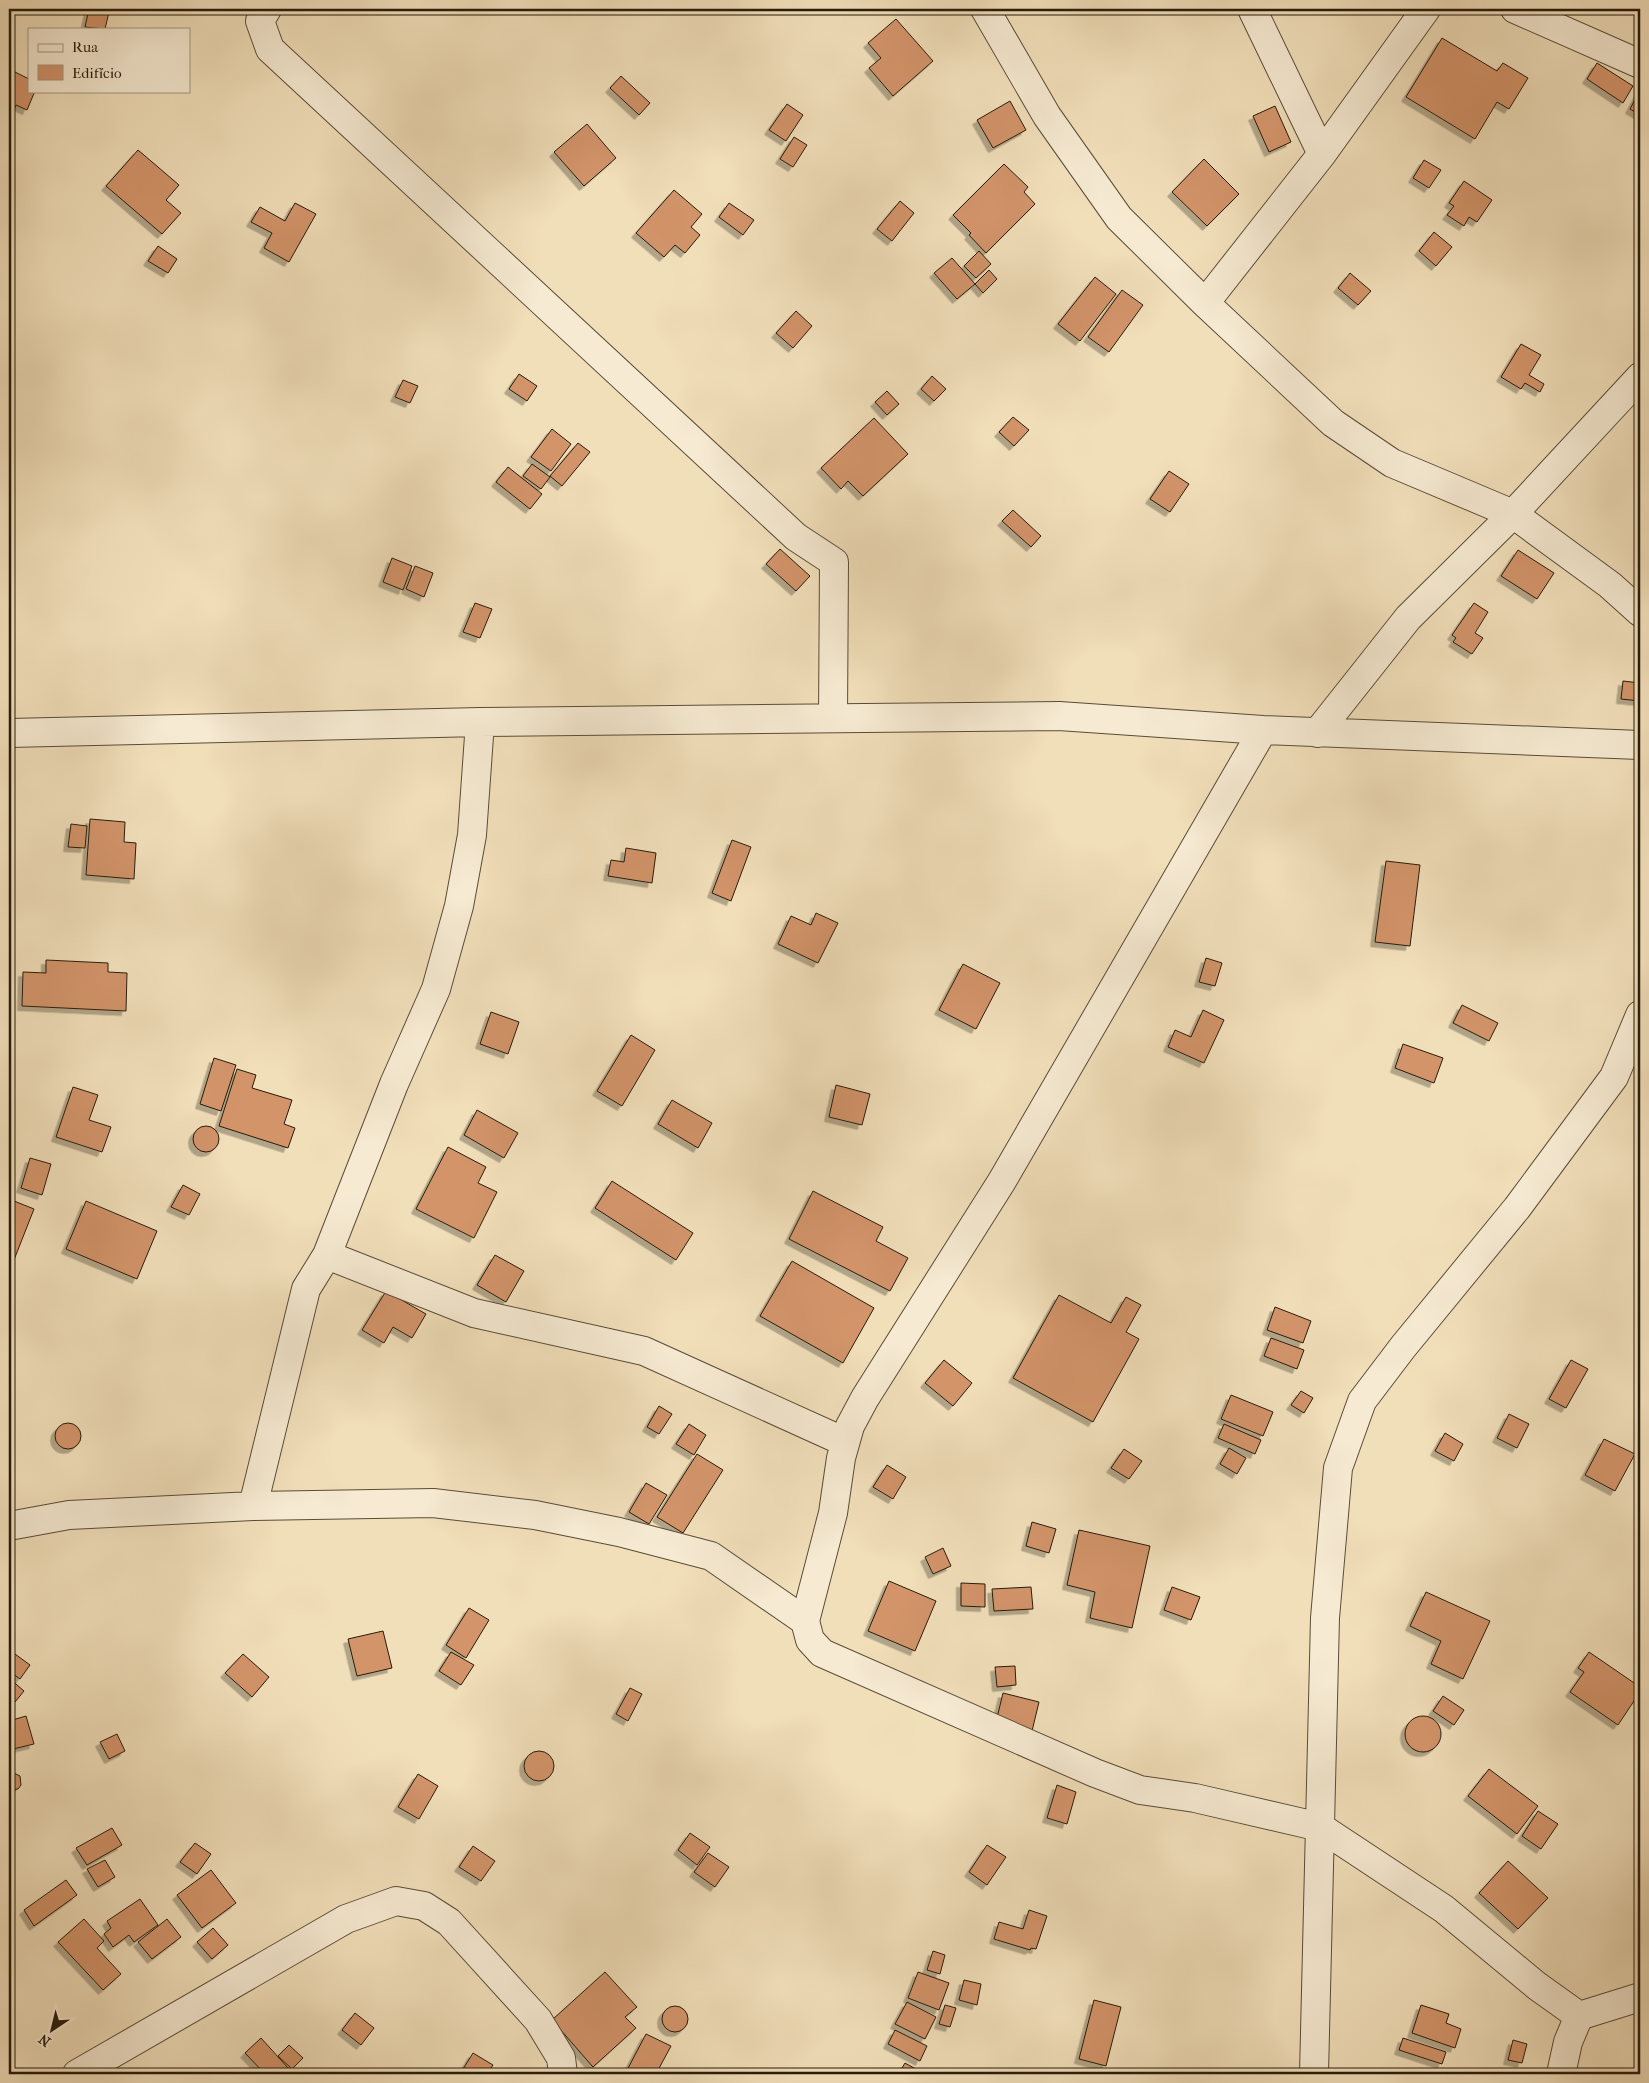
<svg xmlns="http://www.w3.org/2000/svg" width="1649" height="2083" font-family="'IM FELL French Canon',serif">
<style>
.building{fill:#d3946b;stroke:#271b0b;filter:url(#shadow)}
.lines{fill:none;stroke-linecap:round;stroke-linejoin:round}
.minor-casing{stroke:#5a4c37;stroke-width:30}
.minor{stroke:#f6ead2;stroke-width:28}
</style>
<defs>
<filter id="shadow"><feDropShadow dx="-4.5" dy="4.5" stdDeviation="0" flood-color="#0004"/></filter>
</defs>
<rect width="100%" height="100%" fill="#f1dfba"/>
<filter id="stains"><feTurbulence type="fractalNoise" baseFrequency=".004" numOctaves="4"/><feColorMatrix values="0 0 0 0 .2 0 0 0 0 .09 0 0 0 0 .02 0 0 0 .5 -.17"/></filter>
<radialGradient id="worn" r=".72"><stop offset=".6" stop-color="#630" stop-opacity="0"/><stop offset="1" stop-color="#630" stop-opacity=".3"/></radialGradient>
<path class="building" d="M89,9L109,12L105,29L85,27Z
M896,19L933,61L893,96L869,68L881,58L868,43Z
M1442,38L1497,71L1503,63L1528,78L1509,109L1497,102L1475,139L1406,97Z
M1597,63L1633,86L1623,103L1587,79Z
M9,69L29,79V91H35L27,110L16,105L9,122Z
M621,76L650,103L639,115L610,88Z
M1640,90V115L1630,109Z
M1010,101L1026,130L993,148L977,120Z
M787,104L803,115L786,141L769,130Z
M1275,106L1291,142L1269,152L1253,116Z
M587,124L616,158L584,186L554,152Z
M794,137L807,145L793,167L780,159Z
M138,150L179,185L166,200L181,213L162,234L106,186Z
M1204,159L1239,194L1207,226L1172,192Z
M1424,160L1441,170L1429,188L1413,178Z
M1004,164L1028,187L1024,192L1035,204L986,253L969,235L971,233L953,215Z
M1464,181L1492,200L1477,222L1469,217L1464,226L1447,215L1454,206L1449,203Z
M674,190L702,214L691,227L700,235L685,253L675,245L664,257L636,233Z
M900,201L914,213L892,241L877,229Z
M295,203L316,214L289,262L264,248L272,233L251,222L260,207L285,221Z
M729,203L754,220L743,235L719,217Z
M1434,232L1452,247L1436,266L1419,251Z
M158,246L177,259L168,273L148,261Z
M979,251L991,264L976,278L964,266Z
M952,258L975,284L957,299L934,273Z
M989,270L997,279L983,293L975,284Z
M1350,273L1371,291L1358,305L1338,288Z
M1095,277L1116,294L1080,341L1058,324Z
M1122,290L1143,305L1109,352L1088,337Z
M796,311L812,326L793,348L776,333Z
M1521,344L1541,355L1529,375L1544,384L1540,392L1525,383L1521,389L1501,377Z
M519,374L537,386L527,401L509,389Z
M932,376L946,389L934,401L921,389Z
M403,380L418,386L410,403L395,397Z
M887,391L899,404L887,415L875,402Z
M1013,417L1029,430L1014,446L999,432Z
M874,418L908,454L863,496L848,481L841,489L821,468Z
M552,429L571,444L551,471L531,457Z
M578,443L590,452L562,486L550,476Z
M532,464L550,477L541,489L523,476Z
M508,467L542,494L530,509L496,482Z
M1169,471L1189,484L1170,512L1150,499Z
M1013,510L1041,536L1031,547L1002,521Z
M780,549L810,576L796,591L766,564Z
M1518,550L1554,573L1537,599L1501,576Z
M392,558L412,566L403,590L383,582Z
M415,566L433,573L424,597L406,589Z
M475,603L492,609L480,638L463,632Z
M1474,603L1488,612L1475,633L1483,638L1472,654L1453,642L1456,638L1452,635Z
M1623,681L1640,683V701L1621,699Z
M90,819L125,822L124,842L136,843L134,879L86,875Z
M71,824L87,826L85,848L68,847Z
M732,840L751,847L731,901L712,893Z
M626,848L656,853L652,883L608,876L611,860L624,862Z
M1386,861L1420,865L1410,946L1375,942Z
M816,913L838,923L818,963L778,944L791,916L811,925Z
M1206,958L1222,963L1215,986L1199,982Z
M46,960L108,963V972L127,973L126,1011L22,1006L23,972L46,973Z
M963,964L1000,983L976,1029L939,1010Z
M1462,1005L1498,1023L1489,1041L1453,1023Z
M1203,1010L1224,1020L1204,1063L1168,1047L1175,1030L1191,1037Z
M491,1012L519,1022L508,1054L480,1044Z
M631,1035L655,1050L622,1106L597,1091Z
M1403,1044L1443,1058L1434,1083L1395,1068Z
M214,1058L236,1065L221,1111L200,1104Z
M237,1069L256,1075L252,1088L292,1100L284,1124L295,1128L288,1148L219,1126Z
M836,1085L870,1094L862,1125L829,1117Z
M73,1087L98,1095L89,1120L111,1127L102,1152L56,1137Z
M672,1100L712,1123L698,1148L658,1124Z
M477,1110L518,1133L504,1158L464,1135Z
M193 1139a13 13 0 1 1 26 0a13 13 0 1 1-26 0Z
M448,1147L486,1167L478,1183L497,1192L474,1238L416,1209Z
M30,1158L51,1164L42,1195L21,1188Z
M612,1181L693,1233L676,1260L595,1208Z
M183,1185L200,1194L189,1215L171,1207Z
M813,1191L883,1227L876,1241L908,1258L890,1291L789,1239Z
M9,1199L34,1209L10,1270H9Z
M86,1201L157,1231L137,1279L66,1249Z
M495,1255L524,1271L506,1302L477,1285Z
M792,1261L874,1308L843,1363L760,1316Z
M386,1291L426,1314L412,1338L393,1327L384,1343L362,1330Z
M1059,1295L1111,1323L1126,1297L1141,1305L1126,1332L1139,1339L1093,1422L1013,1378Z
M1275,1307L1311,1321L1303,1343L1267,1330Z
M1271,1338L1304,1350L1297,1369L1264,1356Z
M944,1360L972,1383L953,1406L925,1383Z
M1571,1360L1588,1369L1566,1408L1549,1399Z
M1301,1391L1313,1398L1304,1413L1291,1405Z
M1231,1395L1273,1412L1263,1436L1221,1419Z
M659,1406L672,1414L659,1434L647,1427Z
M1509,1414L1529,1424L1517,1448L1497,1438Z
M55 1436a13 13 0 1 1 26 0a13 13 0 1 1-26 0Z
M689,1424L706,1435L694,1455L676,1444Z
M1224,1424L1261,1440L1255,1454L1218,1438Z
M1445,1433L1463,1444L1454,1461L1435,1451Z
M1604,1439L1635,1454L1615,1491L1585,1475Z
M1229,1448L1246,1458L1237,1474L1220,1464Z
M1124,1449L1142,1461L1129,1479L1111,1468Z
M697,1454L723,1470L683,1533L657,1517Z
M887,1465L906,1477L893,1499L873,1487Z
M646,1483L667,1495L649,1524L629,1512Z
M1032,1522L1056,1529L1049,1553L1026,1546Z
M1079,1530L1150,1546L1132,1628L1090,1618L1095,1592L1067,1585Z
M943,1548L951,1566L933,1574L925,1557Z
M889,1581L936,1601L915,1651L868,1631Z
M961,1583L985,1584V1607L961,1606Z
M1031,1587L1033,1609L994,1611L992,1589Z
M1172,1587L1200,1597L1191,1620L1164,1610Z
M1426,1592L1490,1621L1463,1679L1431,1664L1441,1641L1410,1626Z
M469,1608L489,1620L466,1658L446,1645Z
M383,1631L392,1668L357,1676L348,1639Z
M451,1652L474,1665L461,1685L439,1671Z
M1589,1652L1640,1687V1692L1618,1725L1570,1692L1584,1672L1578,1668Z
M15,1654L30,1665L20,1679L9,1671V1664Z
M243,1654L269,1677L252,1697L225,1673Z
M1015,1666L1016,1685L997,1687L995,1667Z
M9,1678L24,1691L15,1702L9,1697Z
M630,1688L642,1694L628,1721L616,1714Z
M1003,1693L1039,1702L1032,1731L996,1722Z
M1443,1696L1464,1710L1454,1725L1433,1711Z
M26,1716L34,1744L13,1749L9,1734V1721Z
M1405 1734a18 18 0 1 1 36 0a18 18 0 1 1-36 0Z
M117,1734L125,1751L109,1759L100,1742Z
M524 1766a15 15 0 1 1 30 0a15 15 0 1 1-30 0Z
M1489,1769L1538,1806L1517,1834L1468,1796Z
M14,1773L20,1776L21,1785L18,1789L10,1790L9,1774Z
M418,1774L438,1786L419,1819L398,1807Z
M1057,1785L1076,1792L1067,1824L1047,1818Z
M1538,1811L1558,1824L1541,1849L1522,1836Z
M112,1828L122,1845L87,1865L76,1848Z
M690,1833L710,1847L697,1865L678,1850Z
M195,1843L211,1854L197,1874L180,1862Z
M987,1845L1006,1857L987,1885L969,1872Z
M473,1846L495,1861L481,1881L459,1867Z
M708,1853L729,1867L715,1887L694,1872Z
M105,1860L115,1877L98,1887L87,1869Z
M1508,1861L1548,1898L1518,1929L1479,1893Z
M211,1870L236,1903L202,1928L177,1895Z
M66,1880L77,1895L34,1926L24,1910Z
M140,1899L158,1925L134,1942L129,1935L113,1947L104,1934L111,1928L107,1921Z
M1029,1910L1047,1916L1036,1949L1031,1948L1030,1950L994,1939L999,1922L1023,1929Z
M84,1919L104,1941L97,1948L121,1974L103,1990L58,1942Z
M167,1919L181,1937L152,1959L138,1942Z
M213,1928L228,1945L212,1959L197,1942Z
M933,1951L945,1955L940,1974L927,1970Z
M605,1972L637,2007L625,2017L636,2028L593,2067L552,2020Z
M918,1972L949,1983L939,2010L908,1998Z
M964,1980L981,1984L977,2005L959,2000Z
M1094,2000L1121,2007L1106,2066L1079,2059Z
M907,2002L936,2017L925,2039L895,2024Z
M945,2005L956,2008L950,2027L939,2024Z
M1421,2005L1449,2014L1446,2023L1461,2029L1455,2048L1412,2033Z
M662 2019a13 13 0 1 1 26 0a13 13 0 1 1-26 0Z
M355,2013L374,2028L361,2045L342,2030Z
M895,2030L927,2046L920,2061L888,2044Z
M646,2034L671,2046L656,2074H625Z
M261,2038L289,2069L283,2074H265L245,2053Z
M1403,2038L1446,2052L1442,2064L1399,2050Z
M1513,2040L1527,2044L1522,2063L1508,2060Z
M289,2045L303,2058L292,2069L278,2056Z
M473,2053L493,2065L487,2074H460Z
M905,2063L925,2074L899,2073Z"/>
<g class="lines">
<defs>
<path id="minor" d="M267,9L260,21L270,49L796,537L834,562L833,718
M985,9L1047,116L1119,218L1205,303L1333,423L1392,463L1513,514L1610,585L1640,612
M1252,9L1322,154
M1515,9L1640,64
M1205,303L1322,154L1426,9
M1263,730L1002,1181L865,1398L850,1426L841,1458L833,1513L805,1621L810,1640L822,1653L1095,1773L1140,1790L1195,1798L1320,1827L1444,1909L1537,1986L1579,2016
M9,733L480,722L1059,716L1263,730L1640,745
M1317,733L1408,618L1513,514L1640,377
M327,1255L474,1313L644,1351L845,1442
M253,1506L306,1289L327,1255L394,1084L436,989L459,906L472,835L480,722
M9,1526L69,1515L253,1506L433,1503L535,1515L619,1532L711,1556L805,1621
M1579,2016L1640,1997
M77,2074L346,1919L396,1901L424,1906L449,1922L538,2020L561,2058L563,2074
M1314,2074L1325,1618L1338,1468L1362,1401L1403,1347L1517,1208L1614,1077L1640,1015
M1561,2074L1568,2042L1579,2016"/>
</defs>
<use href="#minor" class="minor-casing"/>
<use href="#minor" class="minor"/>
</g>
<rect width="1649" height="2083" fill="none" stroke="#f1dfba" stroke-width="30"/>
<rect x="10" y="10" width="1629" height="2063" fill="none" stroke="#271b0b" stroke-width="2.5"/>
<rect x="15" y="15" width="1619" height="2053" fill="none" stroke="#271b0b"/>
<rect x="28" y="28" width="162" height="65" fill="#f6ead2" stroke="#a39782"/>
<rect x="38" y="44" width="25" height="8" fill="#f6ead2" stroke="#a39782"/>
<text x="72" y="52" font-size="15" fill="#271b0b">Rua</text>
<rect x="38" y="65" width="25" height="15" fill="#d3946b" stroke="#a39782"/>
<text x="72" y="78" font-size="15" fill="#271b0b">Edifício</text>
<g transform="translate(52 2030) rotate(215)" stroke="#f6ead2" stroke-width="4" paint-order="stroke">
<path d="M0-4L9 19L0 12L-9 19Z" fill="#271b0b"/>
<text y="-8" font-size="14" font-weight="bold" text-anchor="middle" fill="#271b0b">N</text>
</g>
<rect width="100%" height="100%" filter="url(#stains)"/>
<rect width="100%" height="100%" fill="url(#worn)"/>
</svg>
